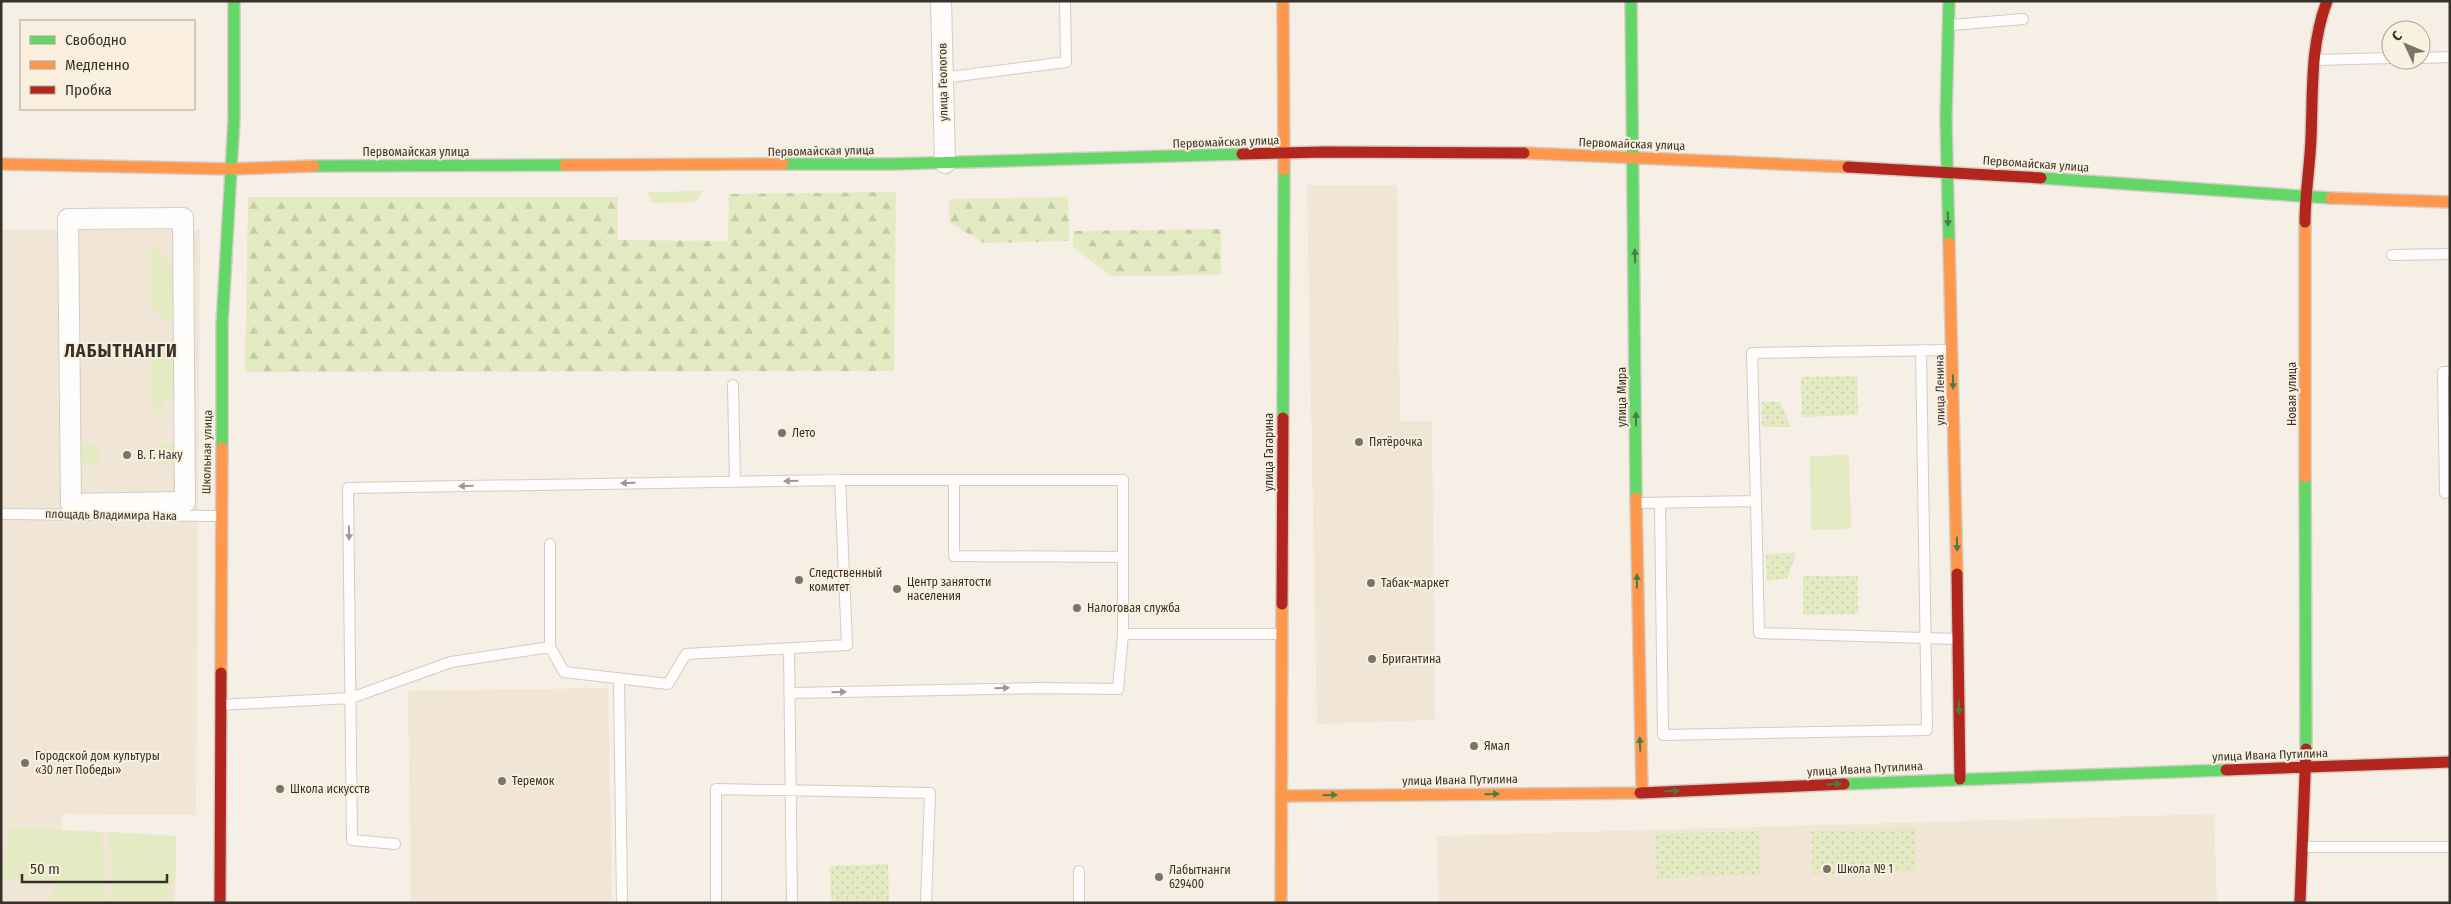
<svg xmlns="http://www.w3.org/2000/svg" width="2451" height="904" font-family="'Fira Sans Condensed',sans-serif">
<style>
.built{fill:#f1e5d5}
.grass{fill:#e4ebc2}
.forest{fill:url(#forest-firs)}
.park{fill:url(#park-dots)}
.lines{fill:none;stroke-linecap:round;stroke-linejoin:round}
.lane-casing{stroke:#d2cdc5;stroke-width:12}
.street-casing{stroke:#d2cdc5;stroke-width:22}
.fast-casing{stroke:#d2cdc5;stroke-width:14}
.slow-casing{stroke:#d2cdc5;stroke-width:14}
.jam-casing{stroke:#d2cdc5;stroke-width:14}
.lane{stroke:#fefdfb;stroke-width:10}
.street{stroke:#fefdfb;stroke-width:20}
.fast{stroke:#63d668;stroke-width:11}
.slow{stroke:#ff974d;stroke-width:11}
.jam{stroke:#b3261e;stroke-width:11}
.oneway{fill:#4a7c46}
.oneway2{fill:#9a9893}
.poi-dot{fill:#79746c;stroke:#fbf0df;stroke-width:2}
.labels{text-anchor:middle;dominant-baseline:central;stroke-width:4;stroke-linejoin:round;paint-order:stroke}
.street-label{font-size:12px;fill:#36322b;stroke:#fbf0df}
.poi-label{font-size:12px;fill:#36322b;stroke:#fbf0df;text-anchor:start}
.district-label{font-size:18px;font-weight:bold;letter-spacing:1px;fill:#36322b;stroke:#fbf0df}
</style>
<defs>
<pattern id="forest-firs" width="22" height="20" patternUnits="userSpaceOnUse" patternTransform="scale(1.25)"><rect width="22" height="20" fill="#e4ebc2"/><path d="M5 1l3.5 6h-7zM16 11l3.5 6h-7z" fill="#c4caa7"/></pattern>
<pattern id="park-dots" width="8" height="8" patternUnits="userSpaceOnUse" patternTransform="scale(1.25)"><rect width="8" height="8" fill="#e4ebc2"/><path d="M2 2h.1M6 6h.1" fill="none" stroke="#c4caa7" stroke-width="1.8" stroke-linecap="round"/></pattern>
</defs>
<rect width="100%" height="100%" fill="#f5efe5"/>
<path class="built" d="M1307,185H1397L1400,421H1432L1435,720L1317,724Z
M1,230H200L196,815L62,814V830L176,836L175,903H1Z
M608,688L612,903H411L408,691Z
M2214,814L2217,903H1439L1437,836Z"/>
<path class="grass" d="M703,191L696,202L652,203L647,192Z
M150,242L173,265L172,321L168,322L152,306Z
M173,337L174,393L151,417L150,354Z
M157,444H174V464H157Z
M80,445H98V464H80Z
M1849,455L1851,529L1811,530L1810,456Z
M11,828L101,832L106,903H53V880L2,879Z
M109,832L176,836L175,883L160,903H114Z"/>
<path class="forest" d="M896,192L894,371L245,372L248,197H618V240L728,241L729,194Z
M1068,197L1069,241L984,243L950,223L949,199Z
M1221,229V275L1111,276L1073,247V231Z"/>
<path class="park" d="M1857,376L1858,415L1802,417L1801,377Z
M1762,402H1780L1791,427H1762Z
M1796,553L1787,579L1767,580L1766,554Z
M1803,576H1858V614L1803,615Z
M1915,828L1916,871L1813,875L1811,831Z
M1759,831L1761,875L1657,878L1655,834Z
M888,864L889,903H831L830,866Z"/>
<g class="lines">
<defs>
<path id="lane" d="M1951,25L2023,19
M2421,58L2450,57
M2315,60L2391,58
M942,78L1066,62L1065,1
M2392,255L2450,254
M733,385L735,481
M954,480V556L1123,557
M2445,493L2443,372H2450
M1756,501L1759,633L1957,639
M1638,503L1756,501L1752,353L1950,350
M1660,503L1663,735L1927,730L1921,350
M1,514L219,516
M550,647V544
M789,649L792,903
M619,678L622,903
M791,693L1038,688L1118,689L1123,634
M221,705L351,698L451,662L550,647L564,672L668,684L686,654L847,645L840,480
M395,844L352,840L348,488L840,480H1123V634H1280
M2303,847H2450
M1079,871V903
M716,903V789L930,793L926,903"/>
<path id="street" d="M941,1L945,163
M183,218L185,502L71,504L68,219Z"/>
<path id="fast" d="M1631,1L1636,498
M1949,1L1946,119L1949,243
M783,164H893L1242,154
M314,166L565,165
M2041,178L2331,198
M1283,418L1284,170
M222,448V325L234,119V1
M2305,477L2306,749
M1844,784L2226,770"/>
<path id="slow" d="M1283,1L1284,170
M1524,153L1848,167
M1,164L231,169L314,166
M565,165L783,164
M2331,198L2450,202
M2305,222V477
M1949,243L1957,574
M1636,498L1642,793
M221,673L222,448
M1281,796L1640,793
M1281,903L1282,604"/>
<path id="jam" d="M1242,154L1325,152L1524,153
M1848,167L2041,178
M2305,222C2305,194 2310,166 2311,138C2313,91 2310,46 2327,1
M1957,574L1960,779
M1282,604L1283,418
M2226,770L2450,762
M1640,793L1844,784
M220,903L221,673
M2300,903L2306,749"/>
</defs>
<use href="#lane" class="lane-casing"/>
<use href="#street" class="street-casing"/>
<use href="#fast" class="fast-casing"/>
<use href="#slow" class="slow-casing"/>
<use href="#jam" class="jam-casing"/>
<use href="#lane" class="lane"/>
<use href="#street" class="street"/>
<use href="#fast" class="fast"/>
<use href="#slow" class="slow"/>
<use href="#jam" class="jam"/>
</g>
<defs><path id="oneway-solid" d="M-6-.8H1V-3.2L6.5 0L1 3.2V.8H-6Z" transform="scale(1.25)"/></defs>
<g class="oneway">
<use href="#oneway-solid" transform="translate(1948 219) rotate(88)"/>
<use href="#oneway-solid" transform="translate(1635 256) rotate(-91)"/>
<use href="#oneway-solid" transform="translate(1953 382) rotate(89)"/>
<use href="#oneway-solid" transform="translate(1636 419) rotate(-90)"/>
<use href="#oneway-solid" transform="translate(1957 544) rotate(89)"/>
<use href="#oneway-solid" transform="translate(1637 581) rotate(-90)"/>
<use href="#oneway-solid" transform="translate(1959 707) rotate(89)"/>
<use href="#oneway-solid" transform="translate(1640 744) rotate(-92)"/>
<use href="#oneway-solid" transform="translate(1834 784) rotate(-3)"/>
<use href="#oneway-solid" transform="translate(1672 791) rotate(-3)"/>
<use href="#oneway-solid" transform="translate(1492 794) rotate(-1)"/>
<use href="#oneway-solid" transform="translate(1330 795) rotate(-1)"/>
</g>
<g class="oneway2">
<use href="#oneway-solid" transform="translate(791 481) rotate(179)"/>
<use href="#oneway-solid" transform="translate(628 483) rotate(179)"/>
<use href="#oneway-solid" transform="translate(466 486) rotate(179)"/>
<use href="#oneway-solid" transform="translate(349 533) rotate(89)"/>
<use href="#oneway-solid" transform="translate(1002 688) rotate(-1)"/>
<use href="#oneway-solid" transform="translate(839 692) rotate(-1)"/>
</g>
<g class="poi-dot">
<circle cx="782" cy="433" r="5"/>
<circle cx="1359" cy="442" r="5"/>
<circle cx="127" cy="455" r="5"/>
<circle cx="799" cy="580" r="5"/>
<circle cx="1371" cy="583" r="5"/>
<circle cx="897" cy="589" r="5"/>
<circle cx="1077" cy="608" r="5"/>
<circle cx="1372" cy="659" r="5"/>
<circle cx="1474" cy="746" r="5"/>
<circle cx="25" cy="763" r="5"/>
<circle cx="502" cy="781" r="5"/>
<circle cx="280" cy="789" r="5"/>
<circle cx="1827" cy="869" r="5"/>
<circle cx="1159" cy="877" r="5"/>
</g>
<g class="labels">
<g class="street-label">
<text transform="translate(943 82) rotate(-91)">улица Геологов</text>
<text transform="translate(1226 142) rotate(-2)">Первомайская улица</text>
<text transform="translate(1632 144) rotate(2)">Первомайская улица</text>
<text transform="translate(821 151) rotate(-1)">Первомайская улица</text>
<text x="416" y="152">Первомайская улица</text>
<text transform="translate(2036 164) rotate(4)">Первомайская улица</text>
<text transform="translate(1940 390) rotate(-91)">улица Ленина</text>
<text transform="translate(2292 394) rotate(-90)">Новая улица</text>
<text transform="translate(1622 397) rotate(-90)">улица Мира</text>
<text transform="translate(207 452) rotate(-89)">Школьная улица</text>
<text transform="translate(1269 452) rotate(-90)">улица Гагарина</text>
<text transform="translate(111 515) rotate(1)">площадь Владимира Нака</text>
<text transform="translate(2270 755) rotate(-2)">улица Ивана Путилина</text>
<text transform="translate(1865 769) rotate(-3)">улица Ивана Путилина</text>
<text transform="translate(1460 780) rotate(-1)">улица Ивана Путилина</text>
</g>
<g class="poi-label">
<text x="792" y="433">Лето</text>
<text x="1369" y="442">Пятёрочка</text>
<text x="137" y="455">В. Г. Наку</text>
<text x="809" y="573">Следственный<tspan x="809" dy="14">комитет</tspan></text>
<text x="907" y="582">Центр занятости<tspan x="907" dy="14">населения</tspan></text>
<text x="1381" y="583">Табак-маркет</text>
<text x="1087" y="608">Налоговая служба</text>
<text x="1382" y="659">Бригантина</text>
<text x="1484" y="746">Ямал</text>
<text x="35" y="756">Городской дом культуры<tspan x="35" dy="14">«30 лет Победы»</tspan></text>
<text x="512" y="781">Теремок</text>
<text x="290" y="789">Школа искусств</text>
<text x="1837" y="869">Школа № 1</text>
<text x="1169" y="870">Лабытнанги<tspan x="1169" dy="14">629400</tspan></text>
</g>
<g class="district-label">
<text x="121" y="351">ЛАБЫТНАНГИ</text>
</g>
</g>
<rect width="2451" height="904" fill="none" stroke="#36322b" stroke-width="5"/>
<rect x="20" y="20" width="175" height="90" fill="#fbf0df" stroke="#aca497"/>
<rect x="30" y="36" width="25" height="8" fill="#63d668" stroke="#aca497"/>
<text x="65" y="45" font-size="15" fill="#36322b">Свободно</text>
<rect x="30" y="61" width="25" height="8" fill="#ff974d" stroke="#aca497"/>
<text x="65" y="70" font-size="15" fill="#36322b">Медленно</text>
<rect x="30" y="86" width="25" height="8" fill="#b3261e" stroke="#aca497"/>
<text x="65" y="95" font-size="15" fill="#36322b">Пробка</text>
<g transform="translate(2406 45) rotate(314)"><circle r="24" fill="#fbf0df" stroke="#aca497"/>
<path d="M0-4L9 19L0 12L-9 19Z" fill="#79746c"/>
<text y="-8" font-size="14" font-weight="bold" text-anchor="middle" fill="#36322b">С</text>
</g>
<path d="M22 874v8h145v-8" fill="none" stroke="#36322b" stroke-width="2.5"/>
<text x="30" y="874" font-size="15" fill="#36322b" stroke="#fbf0df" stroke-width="4" paint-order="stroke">50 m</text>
</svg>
